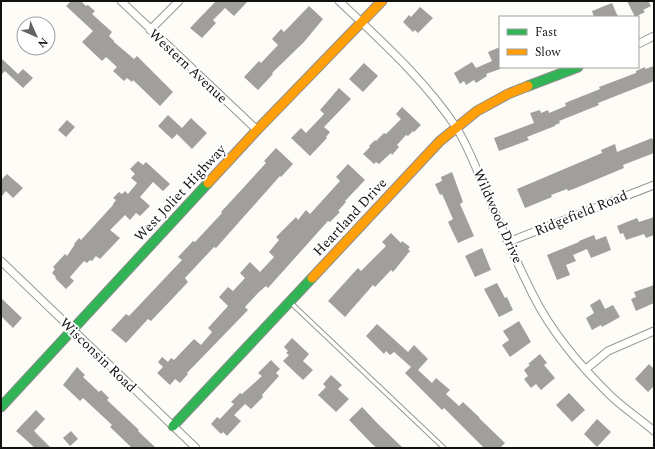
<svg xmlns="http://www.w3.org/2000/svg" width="655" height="449" font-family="Spectral,serif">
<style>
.building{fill:#a19f9c}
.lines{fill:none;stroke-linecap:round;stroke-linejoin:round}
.lane-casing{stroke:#979795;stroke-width:5.5}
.street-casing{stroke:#979795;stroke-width:9}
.fast-casing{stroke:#8e8d8b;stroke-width:11}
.slow-casing{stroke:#8e8d8b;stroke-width:11}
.lane{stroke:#fffffe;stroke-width:3.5}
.street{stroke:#fffffe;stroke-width:7}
.fast{stroke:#30b455;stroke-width:9}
.slow{stroke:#ff9f0a;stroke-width:9}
.labels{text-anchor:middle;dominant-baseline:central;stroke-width:4;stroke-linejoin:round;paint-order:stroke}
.street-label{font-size:14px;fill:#111;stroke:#fff}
</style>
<rect width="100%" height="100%" fill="#fdfcf7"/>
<path class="building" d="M71,1H81L86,6L88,5L95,11L92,14L112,32L109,36L114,41V42L134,59L137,56L173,92L160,106L133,80L132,82L127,78L124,81L113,71L117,67L106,57L102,61L82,42L93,31L66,6Z
M216,1H248L234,16L225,8L213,20L216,23L202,38L190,28Z
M627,1H648L651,6L643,10L645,12L635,17Z
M612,3L618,17H594L592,11Z
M309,6L323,19L304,42L272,73L273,74L258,90L244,77L259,61L261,63L278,45L272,39L281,29L284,32Z
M420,7L433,18L418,33L415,30L413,32L403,22L409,15L411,17Z
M500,47V69L486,74L487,76L476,83L474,80L466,85L464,81L460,84L454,73L472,62L476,68L492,61L488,52Z
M1,58L18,74L23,69L33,78L23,88L5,71L1,75Z
M364,63L378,76L363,92L349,79Z
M654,66V81L598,103L599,105L559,121L560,123L555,125V126L527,137L529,140L499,151L494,138L534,123L530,113L540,110L541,113L548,110L549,113L566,106L565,103L600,89L599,87L636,73V71L645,67V69Z
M339,88L351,99L324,127L330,132L326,137L327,138L310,156L291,138L301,128L306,133L324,114L320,110Z
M402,107L421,125L414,132L413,131L408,136L406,135L397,145L399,147L392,155L391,153L379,164L376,162L374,164L363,154L370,147L369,146L375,140L376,141L384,133L386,134L401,119L396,114Z
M168,115L182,128L191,118L207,133L192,149L177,134L172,139L158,126Z
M67,120L75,127L66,137L58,130Z
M652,138L654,143V153L623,165L624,168L576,188L568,191L567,189L551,195L552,197L525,208L517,189L602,153L601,150L615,144L617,152Z
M276,148L293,164L281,177L280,176L216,248L214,247L185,278L188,282L173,298L151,321L148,319L126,343L111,330L126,314L129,316L182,260L178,257L193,241L195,242L222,213L221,212L266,163L264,161Z
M138,161L143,165L146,162L170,184L163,191L153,182L140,197L150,206L140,216L136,213L130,220L125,215L110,230L120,238L100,259L96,256L92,261L90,260L87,263L84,261L70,277L74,281L66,289L55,278L56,277L52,273L55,269L53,267L65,254L67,256L75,244H74L79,238L81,240L113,205V204L116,200L113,198L119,192L122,194L125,191L128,194L137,183L131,178L135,174L130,169Z
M348,164L365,180L345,201L346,202L338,211L340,212L330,222L328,221L268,288L266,286L259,292L245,307L248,310L187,373L188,374L180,383L175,379L170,385L157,373L163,367L158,362L162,357L168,362L171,358L174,360L194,339L201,345L212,332L208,328L228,306L219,297L228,287L233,291L245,278L240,273L250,262L260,272L274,257L269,252L279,240L276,237L296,217L298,220L306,210L310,214L340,181L336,177Z
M452,172L463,202L460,204L474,236L458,243L448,222L453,219L442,194L440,195L435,184L442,181L441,177Z
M7,174L23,188L13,198L6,191L1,197V180Z
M654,217V235L646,238L644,234L626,240L623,233L620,234L617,226L637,218L639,222Z
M391,233L401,243L402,241L410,247L408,249L410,251L393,272L391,270L375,287L373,285L345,317L328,301L358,268L361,271L386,246L382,242Z
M594,235L596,240L606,236L611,250L591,258L587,249L573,255L576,261L566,265L570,275L557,280L547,255L579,242V241Z
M482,248L491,270L475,277L465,256Z
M497,283L505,298L507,297L513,310L499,317L484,289Z
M654,285V303L636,311L631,299L636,297L634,292Z
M1,298L22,318L13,328L1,316Z
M600,299L605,309L613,305L620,317L602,327L601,325L592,330L586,318L594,313L590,305Z
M519,321L531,342L510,357L502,345L509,340L503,331Z
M377,324L408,352L414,345L428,359L418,370L432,383L436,378L450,390L446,394L459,406L463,402L480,418H479L505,443L500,448H484L444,408L442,410L405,373L411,367L394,352L390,355L386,351L384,354L366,336Z
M292,338L309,354L303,361L313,370L303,380L283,361L289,355L286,353L288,351L284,347Z
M540,354L547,363L544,365L555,378L541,390L536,384L531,388L524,379L528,376L524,370L530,365L528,364Z
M271,360L280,369L276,373L279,376L262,395L263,397L251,409L245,404L234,415L241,421L227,436L223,432L221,434L211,424L217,417L220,419L234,404L231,402L240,393L242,394L262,376L258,373Z
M649,364L654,369V386L648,392L635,379Z
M77,367L85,375L83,377L99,392L101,390L109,398L107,400L139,430L138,431L156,448H132L110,427L112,425L83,398L80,401L63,385Z
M331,375L342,385L338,389L349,399L336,412L318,395L326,387L323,384Z
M569,393L585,410L572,422L556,405Z
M362,407L378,424L403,448H377L372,444L349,420Z
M36,410L45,419L34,431L51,448H35L16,431Z
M597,419L611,432L597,447L584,434Z
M71,431L78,439L70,446L63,438Z"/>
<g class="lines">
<defs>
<path id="lane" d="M291,303L444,448"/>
<path id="street" d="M121,1L257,130
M339,1C381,41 424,79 456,127C469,148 477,171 487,193C501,227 516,261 533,295C552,333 581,367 612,397C625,409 640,419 654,431
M150,30L179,1
M638,44L654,36
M508,242L654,185
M1,261L196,448
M586,369L608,351L654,331"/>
<path id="fast" d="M528,86L578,67
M1,407L208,183
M173,426L312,278"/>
<path id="slow" d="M208,183L257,130L382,1
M312,278L440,141L477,111L508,94L528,86"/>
</defs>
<use href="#lane" class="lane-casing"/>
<use href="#street" class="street-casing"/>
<use href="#fast" class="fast-casing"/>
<use href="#slow" class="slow-casing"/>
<use href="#lane" class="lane"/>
<use href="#street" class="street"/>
<use href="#fast" class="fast"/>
<use href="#slow" class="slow"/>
</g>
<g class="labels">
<g class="street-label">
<text transform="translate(188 66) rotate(43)">Western Avenue</text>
<text transform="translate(180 193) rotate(-47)">West Joliet Highway</text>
<text transform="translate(581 213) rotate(-22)">Ridgefield Road</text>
<text transform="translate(498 216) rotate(66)">Wildwood Drive</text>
<text transform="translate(350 217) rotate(-47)">Heartland Drive</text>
<text transform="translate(98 355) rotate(44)">Wisconsin Road</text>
</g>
</g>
<rect width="655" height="449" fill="none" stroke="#111111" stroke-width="4"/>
<rect x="499" y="16" width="140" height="52" fill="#ffffff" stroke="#a0a0a0"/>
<rect x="507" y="29" width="20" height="6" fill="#30b455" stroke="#a0a0a0"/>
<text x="535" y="36" font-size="12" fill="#111111">Fast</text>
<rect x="507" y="49" width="20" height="6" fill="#ff9f0a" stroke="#a0a0a0"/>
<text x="535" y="56" font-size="12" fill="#111111">Slow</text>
<g transform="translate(36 36) rotate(135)"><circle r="19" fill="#ffffff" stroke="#a0a0a0"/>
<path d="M0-3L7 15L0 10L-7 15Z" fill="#646362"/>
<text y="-6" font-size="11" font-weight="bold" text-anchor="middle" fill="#111111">N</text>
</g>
</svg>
